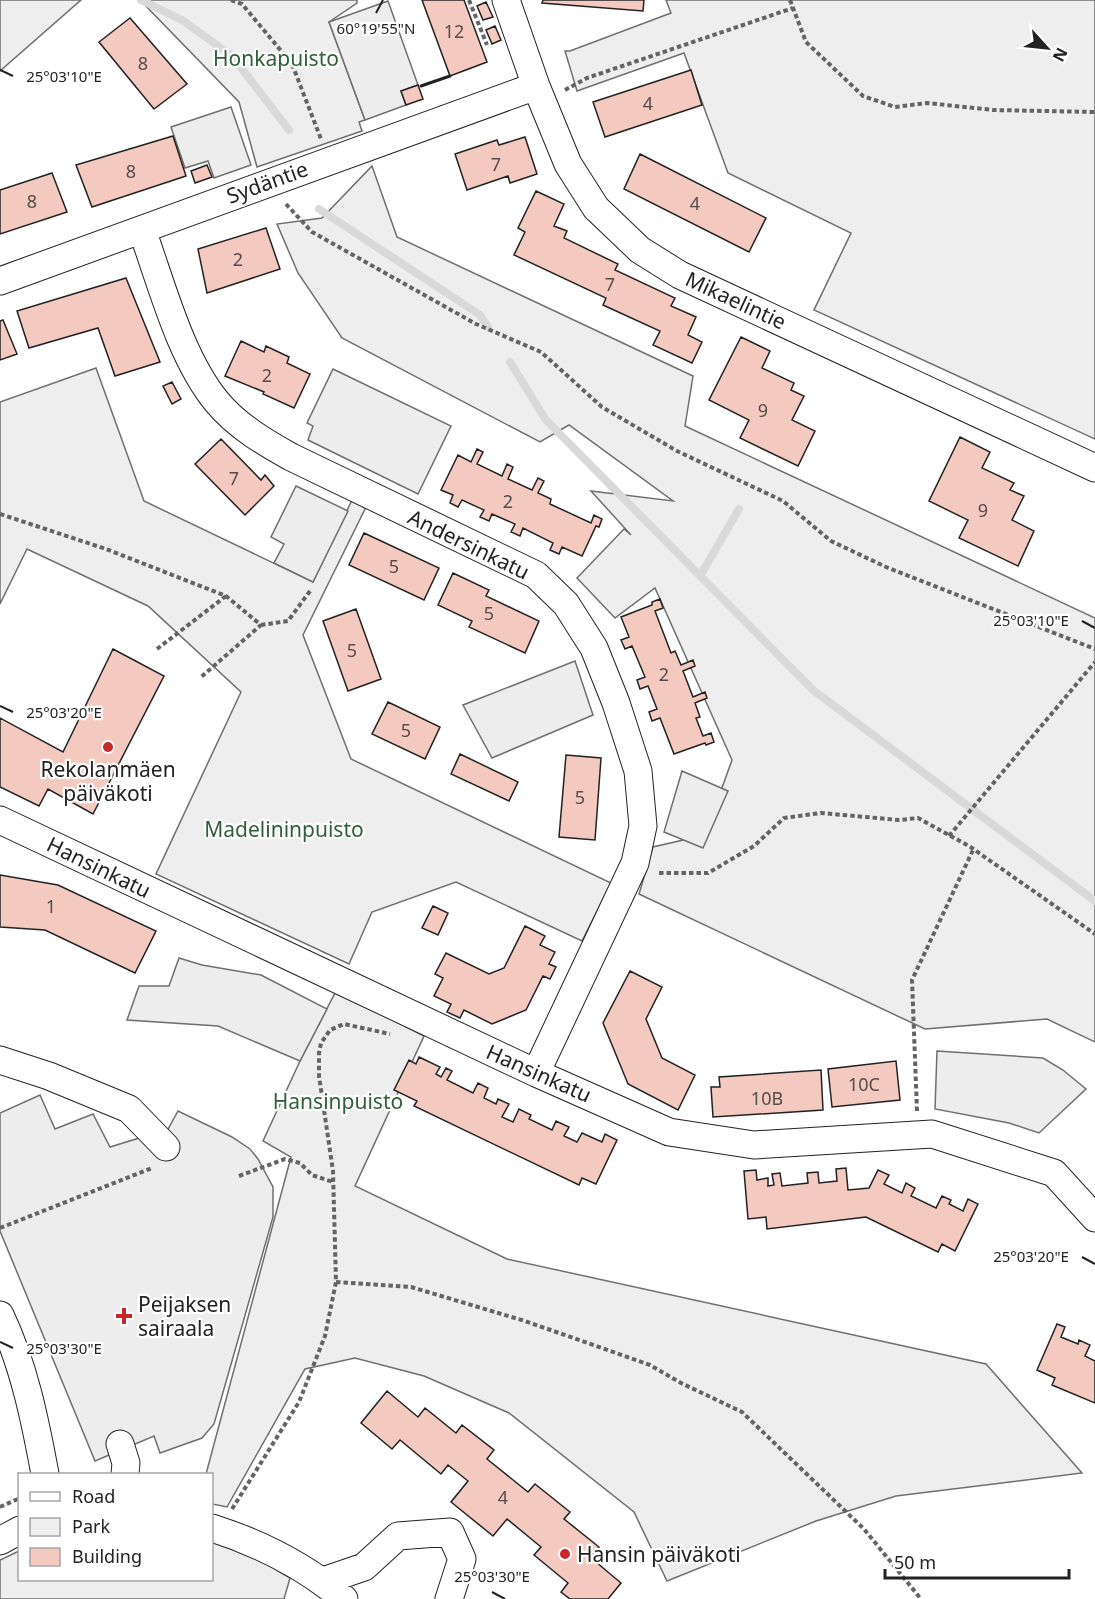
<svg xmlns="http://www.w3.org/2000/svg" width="1095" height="1599" font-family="'Noto Sans',sans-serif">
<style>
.green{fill:#eee;stroke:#6f6f6f;stroke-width:1.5}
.parking{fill:#ededed;stroke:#6f6f6f;stroke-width:1.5}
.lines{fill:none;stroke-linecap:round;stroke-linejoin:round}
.stream{stroke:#d9d9d9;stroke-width:8}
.building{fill:#f3c9c0;stroke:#222;stroke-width:1.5}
.minor-casing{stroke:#222;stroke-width:29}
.path{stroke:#646464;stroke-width:4;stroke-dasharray:4.5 3;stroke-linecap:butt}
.minor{stroke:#fff;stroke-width:27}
.wall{stroke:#222;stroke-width:3}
.ticks{fill:none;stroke:#222;stroke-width:2}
.poi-dot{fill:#c62828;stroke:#fff;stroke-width:2}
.labels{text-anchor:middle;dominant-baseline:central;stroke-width:4.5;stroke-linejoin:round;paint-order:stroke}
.number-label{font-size:18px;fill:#564c4a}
.park-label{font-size:21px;fill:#2f5e38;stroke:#fff}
.street-label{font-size:21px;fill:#222;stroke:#fff}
.poi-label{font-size:21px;fill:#222;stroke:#fff;text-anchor:start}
.ticks-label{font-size:15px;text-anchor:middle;fill:#222;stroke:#fff;stroke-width:4.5;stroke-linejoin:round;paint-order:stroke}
</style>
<rect width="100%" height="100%" fill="#fff"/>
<path class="green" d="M0,0H81L0,71Z
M140,0H357V3L329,22L365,120L359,122L362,131L257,167L239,102Z
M666,0H1095V439L814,310L851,233L728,173L684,53L577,91L565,51H570L671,13Z
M372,166L397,237L693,376L685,426L1095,618V1042L1047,1019L925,1029L639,894L653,847L705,835L732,760L655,588L615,618L577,578L624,529L631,535L591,491L673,501L569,425L540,442L342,338L298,273L277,224L322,218Z
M96,368L144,501L313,582L352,500L366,507L303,635L351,759L611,883L582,941L456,882L372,912L349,964L156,874L241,692L148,606L27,549L0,604V402Z
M336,991L424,1036L355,1186L507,1259L986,1364L1082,1473L896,1496L816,1521L667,1581L634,1512L509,1413L424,1376L355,1358L305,1369L227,1507L212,1504V1474H206L291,1157L263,1141L300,1061Z
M212,1541L262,1561L290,1578L284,1599H0V1560L19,1551L20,1580H212Z"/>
<path class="parking" d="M388,1L418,85L401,91L406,105L365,120L329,22Z
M231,107L251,165L214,178L208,161L185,168L171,127Z
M333,369L451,426L418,494L308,440L313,426L307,423Z
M296,486L348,511L313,582L274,563L284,544L271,537Z
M575,661L593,715L492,758L463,705Z
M682,771L728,791L703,848L664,832Z
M179,958L202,965L261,975L327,1009L300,1061L218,1026L127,1020L139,986H169Z
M937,1051L1043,1058L1063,1070L1086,1089L1039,1133L1009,1123L935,1109Z
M40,1095L55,1129L93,1114L110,1147L168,1129L178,1111L232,1137L250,1149L258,1159L273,1187V1217L214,1424L202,1438L160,1453L154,1436L95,1461L0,1231V1113Z"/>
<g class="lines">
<path class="stream" d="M141,0L182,20L232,56L289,130
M319,209L480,315L488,327
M510,362L546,420L813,690L1095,901
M700,576L739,509"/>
</g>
<path class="building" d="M422,0H464L487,62L450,76Z
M543,0H644L643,11L542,3Z
M486,2L493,17L483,20L477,6Z
M130,18L187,84L154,109L99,42Z
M495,26L501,40L492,44L486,30Z
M691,70L702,105L605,137L593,102Z
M418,85L423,99L406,105L401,91Z
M173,136L186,176L92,207L76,165Z
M525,137L537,174L510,183L508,176L467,190L455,154L497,140L499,145Z
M640,154L766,218L749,252L624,189Z
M207,165L212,177L195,183L191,171Z
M52,173L67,212L0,234V190Z
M536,191L564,204L554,226L567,231L564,238L618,264L615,270L675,298L671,306L696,317L688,335L702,342L692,363L653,345L660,331L603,305L606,298L514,255L525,232L518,228Z
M266,228L280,269L207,293L198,249Z
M126,278L160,362L115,376L98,328L29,348L17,311Z
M3,320L17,354L0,360V321Z
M741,337L770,351L762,368L794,383L791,390L804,396L792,420L815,431L798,466L740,438L749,420L709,400Z
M241,341L264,352L266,346L289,357L287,363L310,374L294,408L263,394L264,392L225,376Z
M172,382L181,399L172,404L163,386Z
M960,437L990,452L982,468L1014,483L1010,490L1024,496L1012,520L1034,531L1018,566L959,538L968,520L929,501Z
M221,439L261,480L265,475L274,486L245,515L195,464Z
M477,449L483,452L477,464L502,476L507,464L513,467L508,479L532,490L538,478L544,481L538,493L551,499L550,504L591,523L594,515L602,519L599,527L596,526L582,556L562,547L559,554L550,550L553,543L523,528L520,536L511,532L515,524L492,514L489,521L480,517L484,510L462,500L458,507L450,503L453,495L441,490L458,455L471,462Z
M364,533L439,568L424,600L349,565Z
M453,573L489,590L486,596L539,621L525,653L469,627L472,621L438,605Z
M660,599L663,608L655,611L671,653L675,651L681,665L693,660L695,666L683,671L693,697L705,692L707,698L695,703L700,717L696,718L703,736L711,733L714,742L706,745L705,743L674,754L660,718L652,721L649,712L657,709L648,686L640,689L637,680L645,677L632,646L625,649L621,640L629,637L621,617L652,605V602Z
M356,609L381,679L348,691L323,621Z
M113,649L164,676L93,814L48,789L39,806L0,787V718L63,752Z
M388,702L440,727L425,759L372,734Z
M460,754L518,782L509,801L451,774Z
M566,755L601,758L595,840L559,837Z
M0,875L58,885L156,931L135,973L45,930L0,927Z
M433,906L448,913L438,935L422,928Z
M525,926L545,936L540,945L555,952L549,964L556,967L550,979L543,976L526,1010L492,1024L464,1010L460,1018L447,1012L451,1004L434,996L443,978L435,974L446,953L489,974L504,968Z
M630,971L662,987L646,1019L662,1058L695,1075L678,1110L628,1084L603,1023Z
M419,1057L440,1067L436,1074L441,1077L446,1068L452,1071L447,1080L473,1093L478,1083L488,1088L484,1098L496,1104L498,1099L509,1104L502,1117L513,1122L519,1109L531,1115L529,1119L552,1130L556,1121L569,1127L564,1136L577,1142L582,1133L602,1142L605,1134L617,1140L596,1184L582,1178L579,1185L414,1106L417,1101L394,1090L409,1060L416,1064Z
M896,1061L900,1100L832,1107L828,1069Z
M821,1070L823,1110L713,1117L711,1087H720L719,1077Z
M846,1168L848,1190L869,1188L878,1170L889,1175L884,1184L902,1193L906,1183L915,1188L911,1196L936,1208L942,1196L951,1200L949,1204L963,1211L968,1199L978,1204L955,1251L942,1244L938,1252L866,1217L767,1229L766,1217L748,1219L744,1171L756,1170L757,1180L768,1178V1186L774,1185L772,1174L780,1173L782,1186L808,1183L807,1173L818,1172L819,1183L837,1181L836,1169Z
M1057,1324L1065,1327L1061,1337L1078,1344L1079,1340L1090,1345L1085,1356L1095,1361V1403L1052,1385L1055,1378L1037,1370Z
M387,1391L418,1417L425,1408L456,1433L462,1425L494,1450L487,1459L528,1492L535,1484L570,1512L564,1519L599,1547L590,1557L621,1583L608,1599H570L561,1592L568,1583L534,1555L541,1547L507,1519L493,1536L451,1502L468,1481L448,1465L441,1474L400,1440L392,1449L361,1423Z"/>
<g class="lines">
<defs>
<path id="minor" d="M506,0L536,86L568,164L596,208L640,250L680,275L1095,468
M142,230C162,285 180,357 217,402C237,426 264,442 291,457L536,575L566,604L594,648L616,703L638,771L643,826L635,863L536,1073
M0,281L536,86
M0,820L536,1073L669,1132L754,1145L932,1134L1054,1173L1095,1218
M0,1060L49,1076L129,1109L166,1147
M0,1315C24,1365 35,1420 45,1474
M120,1444L126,1463L125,1474
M212,1528C259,1543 306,1567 344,1599
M0,1541L20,1530
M323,1581L364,1567L398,1536L450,1532L462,1559L449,1599"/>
</defs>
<use href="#minor" class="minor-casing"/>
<path class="path" d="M231,0L242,4L292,64L321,139
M469,0L487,45
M790,0L806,42L863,96L895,107L927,103L993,110L1095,112
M565,90L587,78L793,8
M286,204L312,232L476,324L541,352L602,407L677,451L783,501L831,541L886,567L1095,649
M0,514L106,549L226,596L261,625L200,678
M261,625L288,621L310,591
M157,649L226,596
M949,836L1095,662
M659,873H708L754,846L784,818L821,813L899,820L918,818L969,846L1095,934
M917,1111L912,980L973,850
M239,1176L285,1159L300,1163L312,1175L333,1182
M0,1228L152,1168
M336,1282L411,1287L525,1321L650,1365L681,1383L742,1412L864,1529L921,1599
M0,1507L20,1498
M232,1509L299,1402L325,1336L336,1282L333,1171L319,1076V1053L321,1043L330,1030L344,1024L390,1034"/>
<use href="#minor" class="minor"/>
<path class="wall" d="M421,86L450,76"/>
</g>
<path class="ticks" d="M376,13L383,0M0,70L13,76M1082,621L1095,628M0,706L13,712M1082,1257L1095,1264M0,1342L13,1348M492,1592L505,1599"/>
<g class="poi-dot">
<circle cx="108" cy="747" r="6"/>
<path d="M121 1307h6v6h6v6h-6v6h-6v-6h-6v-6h6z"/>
<circle cx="565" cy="1554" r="6"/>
</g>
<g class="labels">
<g class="number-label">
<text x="454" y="31">12</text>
<text x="143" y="63">8</text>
<text x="648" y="103">4</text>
<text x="496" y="164">7</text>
<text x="131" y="171">8</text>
<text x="32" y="201">8</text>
<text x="695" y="203">4</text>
<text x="238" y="259">2</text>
<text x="610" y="284">7</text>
<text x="267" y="375">2</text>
<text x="763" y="410">9</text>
<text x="234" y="478">7</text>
<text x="508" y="501">2</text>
<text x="983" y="510">9</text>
<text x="394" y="566">5</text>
<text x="489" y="613">5</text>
<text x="352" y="650">5</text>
<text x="664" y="674">2</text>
<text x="406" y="730">5</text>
<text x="580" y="797">5</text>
<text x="51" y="906">1</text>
<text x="864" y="1084">10C</text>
<text x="767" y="1098">10B</text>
<text x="503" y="1497">4</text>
</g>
<g class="park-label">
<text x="276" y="58">Honkapuisto</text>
<text x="284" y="829">Madelininpuisto</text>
<text x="338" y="1101">Hansinpuisto</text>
</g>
<g class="street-label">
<text transform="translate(267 182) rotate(-20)">Sydäntie</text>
<text transform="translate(736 300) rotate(25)">Mikaelintie</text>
<text transform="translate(469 544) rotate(26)">Andersinkatu</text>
<text transform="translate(99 867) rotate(26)">Hansinkatu</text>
<text transform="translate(539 1073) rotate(24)">Hansinkatu</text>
</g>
<g class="poi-label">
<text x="108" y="769" text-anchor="middle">Rekolanmäen<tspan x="108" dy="24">päiväkoti</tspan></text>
<text x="138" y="1304">Peijaksen<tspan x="138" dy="24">sairaala</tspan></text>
<text x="577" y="1554">Hansin päiväkoti</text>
</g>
</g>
<g class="ticks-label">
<text x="376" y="34">60°19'55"N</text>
<text x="64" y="82">25°03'10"E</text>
<text x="1031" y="626">25°03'10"E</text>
<text x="64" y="718">25°03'20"E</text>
<text x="1031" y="1262">25°03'20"E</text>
<text x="64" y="1354">25°03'30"E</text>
<text x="492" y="1582">25°03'30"E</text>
</g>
<rect x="18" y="1473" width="195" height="108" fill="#ffffff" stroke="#a7a7a7" stroke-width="1.5"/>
<rect x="30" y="1492" width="30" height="9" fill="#ffffff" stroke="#a7a7a7" stroke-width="1.5"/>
<text x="72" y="1503" font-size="18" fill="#222222">Road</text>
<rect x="30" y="1518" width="30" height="18" fill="#eeeeee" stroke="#a7a7a7" stroke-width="1.5"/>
<text x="72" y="1533" font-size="18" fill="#222222">Park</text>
<rect x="30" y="1548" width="30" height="18" fill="#f3c9c0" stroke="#a7a7a7" stroke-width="1.5"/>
<text x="72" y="1563" font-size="18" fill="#222222">Building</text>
<g transform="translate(1047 48) rotate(117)" stroke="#ffffff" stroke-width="4.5" paint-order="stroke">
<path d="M0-4.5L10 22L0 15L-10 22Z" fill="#222222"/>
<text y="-9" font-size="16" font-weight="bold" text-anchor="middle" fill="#222222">N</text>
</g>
<path d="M885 1569v9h184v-9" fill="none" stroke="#222222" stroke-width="3"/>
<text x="894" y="1569" font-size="18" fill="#222222" stroke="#ffffff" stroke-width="4.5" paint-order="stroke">50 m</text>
</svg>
